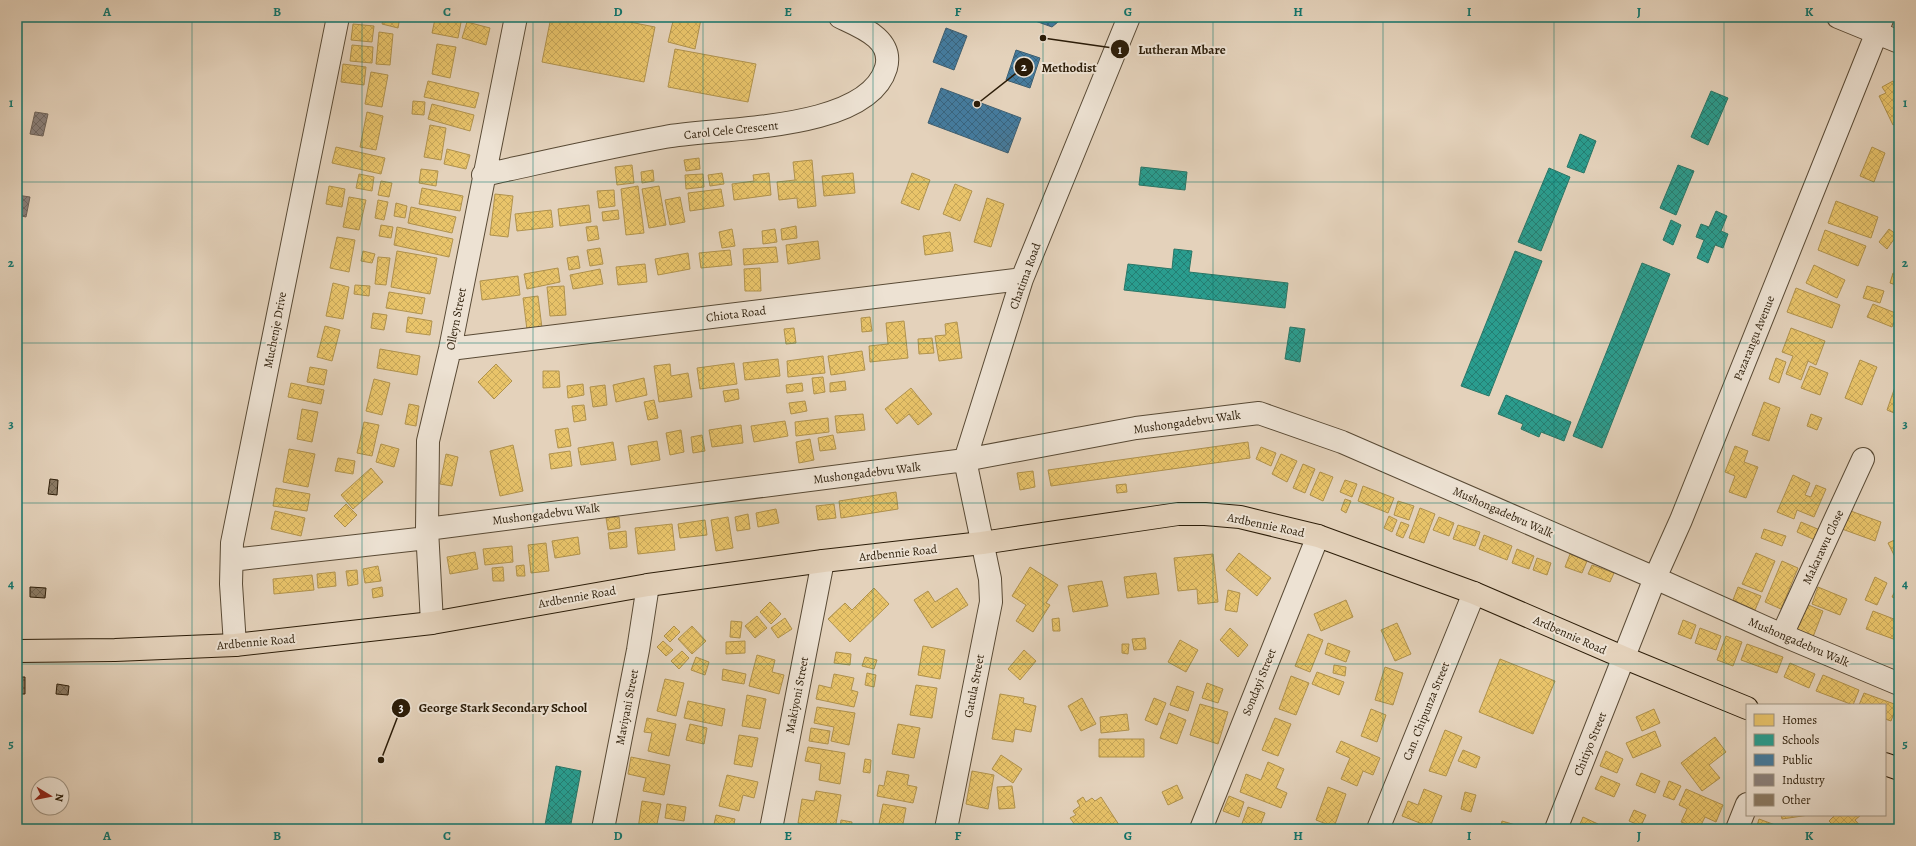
<svg xmlns="http://www.w3.org/2000/svg" width="1916" height="846" font-family="Alegreya,serif">
<style>
.homes{fill:url(#homes-cross-hatch);stroke:#b0924d}
.schools{fill:url(#schools-cross-hatch);stroke:#2a7666}
.public{fill:url(#public-cross-hatch);stroke:#3d5e70}
.industry{fill:url(#industry-cross-hatch);stroke:#6e6359}
.building{fill:url(#building-cross-hatch);stroke:#2b1c08}
.lines{fill:none;stroke-linecap:round;stroke-linejoin:round}
.minor-casing{stroke:#594a35;stroke-width:24}
.major-casing{stroke:#2b1c08;stroke-width:24}
.minor{stroke:#ede2d3;stroke-width:22}
.major{stroke:#e4d2bb;stroke-width:22}
.grid{fill:none;stroke:#0f766e;stroke-width:1;stroke-opacity:0.55}
.labels{text-anchor:middle;dominant-baseline:central;stroke-width:4;stroke-linejoin:round;paint-order:stroke}
.street-label{font-size:12px;fill:#2b1c08;stroke:#ede2d3}
.leader{fill:none;stroke:#2b1c08;stroke-width:1.5}
.callout-dot{fill:#2b1c08;stroke:#ede2d3;stroke-width:1.5}
.mark-label{font-size:12px;text-anchor:middle;font-weight:bold;fill:#fff}
.callout-label{font-size:13px;text-anchor:middle;font-weight:bold;fill:#2b1c08;stroke:#ede2d3;stroke-width:4;stroke-linejoin:round;paint-order:stroke}
.neatline{fill:none;stroke:#0f766e;stroke-width:1.5}
.grid-label{font-size:13px;text-anchor:middle;font-weight:bold;fill:#0f766e}
</style>
<defs>
<pattern id="homes-cross-hatch" width="8" height="8" patternUnits="userSpaceOnUse"><rect width="8" height="8" fill="#e9c46a"/><path d="M0 0l8 8M0 8l8-8" fill="none" stroke="#c8a85a"/></pattern>
<pattern id="schools-cross-hatch" width="8" height="8" patternUnits="userSpaceOnUse"><rect width="8" height="8" fill="#2a9d8f"/><path d="M0 0l8 8M0 8l8-8" fill="none" stroke="#247f73"/></pattern>
<pattern id="public-cross-hatch" width="8" height="8" patternUnits="userSpaceOnUse"><rect width="8" height="8" fill="#457b9d"/><path d="M0 0l8 8M0 8l8-8" fill="none" stroke="#3a647e"/></pattern>
<pattern id="industry-cross-hatch" width="8" height="8" patternUnits="userSpaceOnUse"><rect width="8" height="8" fill="#8a817c"/><path d="M0 0l8 8M0 8l8-8" fill="none" stroke="#716964"/></pattern>
<pattern id="building-cross-hatch" width="8" height="8" patternUnits="userSpaceOnUse"><rect width="8" height="8" fill="#8b7b65"/><path d="M0 0l8 8M0 8l8-8" fill="none" stroke="#726451"/></pattern>
</defs>
<rect width="100%" height="100%" fill="#e4d2bb"/>
<filter id="stains"><feTurbulence type="fractalNoise" baseFrequency=".005" numOctaves="4"/><feColorMatrix values="0 0 0 0 .2 0 0 0 0 .09 0 0 0 0 .02 0 0 0 .5 -.17"/></filter>
<radialGradient id="worn" r=".72"><stop offset=".6" stop-color="#630" stop-opacity="0"/><stop offset="1" stop-color="#630" stop-opacity=".3"/></radialGradient>
<path class="homes" d="M384,17H400L398,28L382,24Z
M446,17H462L458,38L432,33L435,19L445,21Z
M551,17H604L655,27L644,82L542,62Z
M674,17H692L701,19L695,49L668,42Z
M467,22L490,28L486,45L462,38Z
M353,24L374,26L372,42L351,40Z
M379,32L393,34L390,65L376,64Z
M437,44L456,47L450,78L432,74Z
M352,45L373,47L372,63L350,61Z
M675,49L756,64L748,102L668,87Z
M343,64L366,67L364,85L341,82Z
M371,72L388,75L382,107L365,104Z
M428,81L479,93L475,108L424,97Z
M1893,81L1899,91V122L1893,125L1879,96L1886,93L1882,87Z
M413,101L425,102L424,115L412,114Z
M432,104L474,115L470,131L428,119Z
M367,112L383,116L376,150L360,147Z
M430,125L446,128L441,160L424,157Z
M336,147L385,158L381,174L332,163Z
M1872,147L1885,153L1874,182L1860,176Z
M447,149L470,155L466,169L444,164Z
M699,158L700,169L686,171L684,160Z
M812,160L816,206L798,208L797,198L779,200L777,182L795,180L793,162Z
M632,165L634,183L617,185L615,167Z
M421,169L438,171L436,186L419,183Z
M653,170L654,181L642,183L641,172Z
M722,173L724,184L710,186L708,175Z
M769,173L771,195L734,200L732,184L754,181L753,175Z
M853,173L855,193L824,196L822,176Z
M912,173L930,180L919,210L901,203Z
M359,174L374,177L372,191L356,188Z
M703,174L704,187L686,189L685,175Z
M381,181L392,183L389,197L378,195Z
M955,184L972,191L960,221L943,214Z
M329,186L345,189L342,207L326,204Z
M638,186L644,233L626,235L621,189Z
M659,186L666,225L649,228L642,189Z
M422,188L463,196L460,211L419,204Z
M721,189L724,206L690,211L688,193Z
M614,190L615,206L599,208L597,191Z
M495,194L513,196L508,237L490,235Z
M349,197L366,200L359,230L343,227Z
M680,197L685,222L670,225L665,200Z
M987,198L1004,204L991,247L974,242Z
M378,200L388,202L384,220L375,218Z
M1836,201L1878,217L1871,238L1828,223Z
M396,203L407,206L405,218L394,216Z
M589,205L591,222L560,226L558,209Z
M411,207L456,217L452,233L408,223Z
M551,210L553,227L517,231L515,214Z
M618,210L619,219L603,221L602,212Z
M381,225L393,227L391,238L379,236Z
M597,226L599,239L588,241L586,227Z
M796,226L797,238L782,240L781,229Z
M397,227L453,239L449,257L394,245Z
M732,229L735,246L722,248L719,232Z
M775,229L777,242L763,244L762,231Z
M1889,229L1897,235L1887,249L1879,242Z
M1825,230L1866,246L1858,266L1818,250Z
M950,232L953,251L925,255L923,236Z
M337,237L355,240L349,272L330,268Z
M818,241L820,259L788,264L786,245Z
M776,247L778,262L744,265L743,249Z
M600,248L603,264L590,266L587,250Z
M730,250L732,265L701,268L699,253Z
M363,251L375,254L372,263L361,261Z
M397,251L437,258L430,294L391,287Z
M688,253L690,269L658,275L655,259Z
M578,256L580,268L569,270L567,258Z
M378,257L390,258L386,285L375,284Z
M645,264L647,282L618,285L616,267Z
M1814,265L1845,280L1837,298L1806,283Z
M558,268L560,282L527,289L524,274Z
M760,268L761,291H745L744,269Z
M600,269L603,284L573,289L570,275Z
M1893,273L1899,274V286L1890,283Z
M518,276L520,295L482,300L480,281Z
M333,283L349,287L343,319L326,316Z
M355,285L370,286L369,296L354,294Z
M564,286L566,315L550,316L547,287Z
M1867,286L1884,291L1880,303L1863,298Z
M1796,288L1840,305L1832,328L1787,312Z
M389,292L425,298L422,314L386,308Z
M538,296L542,328L527,330L523,298Z
M1873,304L1898,314L1892,327L1867,317Z
M373,313L387,315L384,330L371,328Z
M408,317L432,321L430,335L406,332Z
M870,317L872,331L862,332L861,318Z
M904,321L908,358L870,362L869,346L888,344L886,323Z
M957,322L962,358L939,361L935,336L946,335L945,324Z
M325,326L340,330L332,361L317,357Z
M794,328L796,343L786,344L784,329Z
M1791,328L1825,341L1816,365L1808,361L1801,380L1786,374L1793,356L1782,352Z
M932,338L934,353L919,354L918,339Z
M380,349L420,356L417,375L377,368Z
M862,351L865,370L831,375L828,356Z
M823,356L825,373L788,377L787,361Z
M1776,358L1786,362L1779,383L1769,379Z
M778,359L780,376L745,380L743,363Z
M1860,360L1877,367L1862,405L1845,398Z
M734,363L737,384L700,389L697,368Z
M496,364L512,381L494,399L478,382Z
M670,364L671,376L688,373L692,397L659,402L654,366Z
M1810,366L1828,373L1820,395L1801,388Z
M310,367L327,370L324,385L307,382Z
M543,371H559L560,387L543,388Z
M823,377L825,392L814,394L812,378Z
M644,378L647,395L616,402L613,385Z
M374,379L390,383L382,415L366,411Z
M845,381L846,390L830,392V383Z
M291,383L324,390L321,404L288,397Z
M802,383L803,391L787,393L786,385Z
M583,384L584,395L568,398L567,386Z
M605,385L607,405L593,407L590,387Z
M1895,387L1899,389V415L1887,410Z
M911,388L932,414L918,425L909,414L897,424L885,409Z
M738,389L739,399L725,402L723,391Z
M654,400L658,418L648,420L644,402Z
M805,401L807,411L791,414L789,403Z
M1764,402L1780,408L1769,441L1752,435Z
M409,404L419,406L416,426L405,424Z
M584,405L586,420L574,422L572,406Z
M302,409L318,412L312,442L297,439Z
M863,414L865,430L837,433L835,416Z
M1811,414L1822,418L1817,430L1807,426Z
M828,418L829,432L796,436L795,422Z
M785,421L788,436L754,442L751,426Z
M364,422L379,425L372,456L357,453Z
M741,425L743,443L712,447L709,430Z
M568,428L571,446L558,448L555,430Z
M681,430L684,452L670,455L666,433Z
M702,435L705,451L693,453L691,437Z
M833,435L836,449L820,451L818,438Z
M810,439L814,460L799,463L796,442Z
M657,441L660,460L631,465L628,446Z
M613,442L616,460L581,465L578,448Z
M1248,442L1250,458L1051,486L1048,470Z
M381,444L399,449L394,467L376,462Z
M513,445L523,491L500,496L490,451Z
M1735,446L1748,451L1744,462L1758,467L1746,498L1729,492L1735,476L1725,472Z
M1261,447L1276,453L1271,466L1256,459Z
M289,449L315,454L308,487L283,482Z
M570,451L572,466L551,469L549,454Z
M446,454L458,457L452,486L440,484Z
M1281,454L1297,461L1287,482L1272,474Z
M338,458L355,461L353,474L335,471Z
M1303,464L1315,469L1305,493L1293,488Z
M371,468L383,482L353,509L341,495Z
M1033,471L1035,487L1020,490L1017,473Z
M1320,472L1333,477L1323,501L1310,495Z
M1793,475L1810,483L1805,495L1811,497L1816,485L1826,489L1814,517L1797,510L1794,519L1777,512Z
M1345,480L1357,484L1352,497L1340,492Z
M1126,484L1127,492L1117,493L1116,485Z
M1363,486L1394,498L1388,513L1358,501Z
M276,488L310,494L307,511L273,506Z
M896,492L898,509L841,518L839,501Z
M1345,499L1351,501L1346,513L1341,510Z
M1398,501L1414,506L1409,520L1394,515Z
M346,504L357,515L345,527L334,516Z
M834,504L836,518L818,520L816,506Z
M1420,508L1435,514L1424,543L1409,538Z
M776,509L779,523L758,527L756,513Z
M1848,510L1881,522L1875,541L1842,529Z
M275,511L305,518L301,536L271,529Z
M748,514L750,529L737,531L735,517Z
M1389,516L1397,520L1392,532L1384,528Z
M619,517L620,528L608,530L606,518Z
M728,517L733,548L716,551L711,520Z
M1439,517L1454,523L1449,536L1433,530Z
M705,520L707,535L680,538L678,524Z
M1401,522L1409,525L1403,538L1396,535Z
M1801,522L1820,530L1815,540L1797,532Z
M672,524L675,550L638,554L635,528Z
M1458,525L1480,532L1475,546L1453,539Z
M1764,529L1786,536L1782,546L1761,538Z
M626,531L627,547L610,549L608,533Z
M1484,535L1512,546L1507,560L1479,549Z
M578,537L580,554L555,558L552,541Z
M1899,538V558L1896,559L1888,543Z
M546,543L549,571L531,573L528,545Z
M512,546L513,562L485,565L483,549Z
M1517,549L1534,556L1529,569L1512,563Z
M475,552L478,569L450,574L447,557Z
M1239,553L1271,578L1257,596L1226,570Z
M1756,553L1775,561L1762,592L1742,584Z
M1213,554L1218,602L1198,604L1197,589L1178,591L1174,558Z
M1570,554L1587,561L1582,573L1565,567Z
M1537,558L1551,563L1547,575L1533,570Z
M1782,561L1798,568L1781,609L1765,602Z
M524,565L525,576H517L516,566Z
M1592,565L1614,573L1610,582L1588,574Z
M378,566L381,581L365,583L363,569Z
M503,567L504,581H493L492,568Z
M1030,567L1058,585L1046,603L1050,605L1033,632L1016,621L1026,605L1012,596Z
M357,570L358,584L348,586L346,571Z
M335,572L336,586L318,588L317,574Z
M1156,573L1159,594L1127,598L1124,577Z
M312,575L314,590L274,594L273,579Z
M1875,577L1887,583L1877,605L1865,600Z
M1102,581L1108,606L1073,612L1068,586Z
M382,587L383,596L373,598L372,589Z
M1738,587L1761,596L1755,610L1733,600Z
M1818,587L1847,599L1840,615L1812,604Z
M1897,587L1899,588V600L1892,597Z
M874,588L889,604L850,642L828,619L845,603L852,610Z
M957,588L968,605L932,628L914,600L928,591L935,602Z
M1228,590L1240,593L1237,612L1225,610Z
M1346,600L1353,617L1321,631L1314,614Z
M770,602L781,614L771,624L760,612Z
M1806,604L1823,611L1813,637L1795,630Z
M1873,611L1899,621V633L1896,640L1866,629Z
M757,616L767,628L755,638L745,626Z
M785,618L792,629L778,638L771,628Z
M1059,618L1060,631H1053L1052,619Z
M1683,620L1696,625L1691,639L1678,634Z
M731,621L742,622L740,638L730,637Z
M1397,623L1411,654L1395,661L1381,630Z
M674,626L680,632L670,642L664,636Z
M692,626L706,641L692,654L678,639Z
M1230,628L1248,645L1238,657L1220,640Z
M1700,628L1721,636L1716,650L1695,643Z
M1308,634L1323,640L1310,672L1295,666Z
M1726,636L1742,642L1733,666L1717,660Z
M1145,638L1146,649L1134,650L1132,639Z
M1180,640L1198,650L1186,672L1168,662Z
M663,641L673,650L666,656L657,647Z
M745,641V653L726,654V642Z
M1328,643L1350,651L1346,662L1325,654Z
M1122,644H1129L1128,654L1122,653Z
M1747,644L1783,657L1777,673L1741,660Z
M923,646L945,650L940,679L918,675Z
M1024,650L1036,661L1020,680L1008,669Z
M682,651L689,658L679,669L671,661Z
M836,652L851,654L850,665L834,663Z
M757,655L775,660L772,672L784,675L779,694L749,686Z
M696,657L709,662L705,675L691,670Z
M865,657L877,660L874,669L862,666Z
M1500,659L1555,681L1533,734L1479,712Z
M1790,663L1815,674L1809,688L1784,677Z
M1334,665L1346,667L1345,676L1333,673Z
M1385,667L1403,673L1393,705L1375,700Z
M723,669L746,674L744,684L722,680Z
M1317,672L1344,682L1339,695L1312,684Z
M867,673L876,675L874,687L865,685Z
M834,674L854,678L851,690L858,692L854,707L816,699L819,685L831,688Z
M1823,675L1859,690L1853,705L1816,691Z
M1291,676L1309,683L1296,715L1279,709Z
M665,679L684,683L676,716L657,711Z
M1207,683L1223,689L1218,703L1202,698Z
M916,685L937,688L932,718L910,715Z
M1177,686L1194,692L1188,711L1170,705Z
M1864,693L1897,705L1891,721L1885,719V705H1859Z
M1000,694L1024,698L1023,703L1036,706L1031,732L1015,729L1013,742L992,739Z
M747,695L766,699L760,729L742,726Z
M1082,698L1096,724L1081,731L1068,706Z
M1154,698L1166,703L1157,725L1145,720Z
M688,701L725,709L722,726L684,718Z
M1200,704L1228,712L1218,744L1190,735Z
M817,707L855,713L849,745L831,741L834,727L814,723Z
M1371,709L1386,715L1377,742L1361,736Z
M1654,709L1660,723L1642,731L1636,717Z
M1169,713L1186,720L1177,744L1160,738Z
M1127,714L1129,730L1101,733L1100,717Z
M647,718L676,724L669,756L648,751L652,733L644,732Z
M1275,718L1291,724L1278,756L1262,750Z
M690,724L707,728L704,744L686,740Z
M898,724L920,728L914,758L892,754Z
M811,728L830,731L828,744L809,741Z
M1445,730L1462,737L1446,776L1429,771Z
M1655,731L1661,746L1633,758L1626,743Z
M739,735L758,738L752,767L734,764Z
M1715,737L1726,752L1709,765L1720,778L1702,791L1681,763Z
M1099,739H1144V757H1099Z
M1341,741L1380,758L1373,775L1363,771L1357,786L1341,779L1350,758L1336,752Z
M808,747L845,753L840,784L819,780L821,764L805,761Z
M1463,750L1480,757L1476,768L1458,761Z
M1606,751L1623,759L1617,773L1600,766Z
M1001,755L1022,769L1013,783L992,769Z
M631,757L670,765L664,795L643,791L646,778L628,774Z
M865,759L871,760L870,773L863,772Z
M1268,762L1284,769L1276,788L1287,793L1281,808L1240,792L1246,774L1261,780Z
M887,771L909,775L907,785L917,787L913,803L877,796L879,785L884,786Z
M972,771L994,775L988,809L966,804Z
M1641,773L1660,781L1655,793L1636,785Z
M727,775L758,782L754,798L743,795L739,811L719,806Z
M1601,776L1620,784L1614,797L1595,789Z
M1669,781L1681,786L1674,800L1663,796Z
M1177,785L1183,798L1168,805L1162,792Z
M1012,786L1015,808L999,809L997,787Z
M1328,787L1346,794L1334,827L1316,820Z
M1424,789L1442,796L1430,827L1402,816L1408,801L1418,805Z
M1686,789L1723,805L1716,822L1705,817L1699,829L1681,822L1687,809L1679,805Z
M816,791L841,795L835,829L798,823L802,799L814,801Z
M1465,792L1476,795L1471,812L1461,809Z
M1229,796L1244,802L1239,817L1223,811Z
M1083,797L1086,802L1092,798L1095,801L1101,797L1121,828L1078,829L1070,818L1076,815L1073,811L1080,806L1077,801Z
M642,801L661,804L656,829H638Z
M667,804L686,807L684,821L665,818Z
M883,804L906,808L902,829H878Z
M1248,807L1265,813L1259,829H1240Z
M1634,810L1646,815L1641,826L1629,821Z
M716,815L735,819L733,829H713Z
M1781,815H1809L1782,819Z
M1835,815H1861L1855,820L1863,829H1837L1829,821Z
M1583,817L1598,824L1596,829H1578Z
M1759,819L1786,829H1756Z
M841,820L852,822L851,829H840Z
M1502,821L1519,826L1518,829H1500Z"/>
<path class="schools" d="M1711,91L1728,98L1708,145L1691,137Z
M1580,134L1596,141L1584,173L1567,167Z
M1678,165L1694,171L1676,215L1660,208Z
M1141,167L1187,172L1185,190L1139,185Z
M1549,168L1570,177L1541,251L1518,242Z
M1716,211L1727,216L1721,231L1728,234L1723,248L1715,245L1708,263L1697,258L1704,240L1696,237L1701,224L1709,227Z
M1671,220L1681,225L1673,245L1663,240Z
M1174,249L1192,251L1189,272L1288,283L1285,308L1124,290L1128,264L1172,269Z
M1515,251L1542,261L1489,396L1461,386Z
M1642,263L1670,274L1602,448L1573,436Z
M1290,327L1305,329L1300,362L1285,359Z
M1506,395L1571,422L1564,441L1541,432L1539,437L1521,429L1523,424L1498,414Z
M556,766L581,771L570,829L545,825Z
M517,825L534,829H516Z"/>
<path class="public" d="M1024,17H1064L1052,27Z
M946,28L967,36L954,70L933,62Z
M1016,50L1040,58L1030,88L1006,80Z
M941,88L1021,118L1008,153L928,123Z"/>
<path class="industry" d="M35,112L48,114L43,136L30,134Z
M17,195L30,197L26,217L17,215Z"/>
<path class="building" d="M50,479L58,480L57,495L48,494Z
M30,587L46,588L45,598L30,597Z
M17,677H25V694H17Z
M57,684L69,686L68,695L56,694Z"/>
<g class="lines">
<defs>
<path id="minor" d="M1838,17L1899,42
M483,175C544,162 604,148 665,137C719,127 867,132 886,68C894,39 861,27 840,17
M450,349L1022,279
M427,529L965,460L1136,428L1259,413L1342,442L1655,578L1782,635L1899,684
M232,560L427,538
M432,623L427,529L428,441L450,349L516,17
M1782,635L1863,459
M235,645L231,584L232,543L338,17
M603,829L638,650L648,585
M771,829L823,561
M946,829L991,602L990,579L965,460L1022,279L1129,17
M1201,829L1318,536
M1378,829L1474,593
M1556,829L1655,578L1681,520L1883,17
M1737,829L1747,804"/>
<path id="major" d="M17,651L115,650L235,645L432,623L648,585L823,561L982,543L1178,514H1205L1240,517L1318,536L1474,593L1625,658L1747,708
M1885,764L1899,769"/>
</defs>
<use href="#minor" class="minor-casing"/>
<use href="#major" class="major-casing"/>
<use href="#minor" class="minor"/>
<use href="#major" class="major"/>
</g>
<path class="grid" d="M192,17V829M362,17V829M533,17V829M703,17V829M873,17V829M1043,17V829M1213,17V829M1383,17V829M1554,17V829M1724,17V829M17,182H1899M17,343H1899M17,503H1899M17,664H1899"/>
<g class="labels">
<g class="street-label">
<text transform="translate(731 130) rotate(-6)">Carol Cele Crescent</text>
<text transform="translate(1025 276) rotate(-70)">Chatima Road</text>
<text transform="translate(736 314) rotate(-7)">Chiota Road</text>
<text transform="translate(456 319) rotate(-79)">Olleyn Street</text>
<text transform="translate(275 330) rotate(-79)">Muchenje Drive</text>
<text transform="translate(1754 338) rotate(-68)">Pazarangu Avenue</text>
<text transform="translate(1187 422) rotate(-8)">Mushongadebvu Walk</text>
<text transform="translate(867 473) rotate(-7)">Mushongadebvu Walk</text>
<text transform="translate(1503 512) rotate(24)">Mushongadebvu Walk</text>
<text transform="translate(546 514) rotate(-7)">Mushongadebvu Walk</text>
<text transform="translate(1266 525) rotate(12)">Ardbennie Road</text>
<text transform="translate(1823 547) rotate(-65)">Makarawu Close</text>
<text transform="translate(898 553) rotate(-6)">Ardbennie Road</text>
<text transform="translate(577 597) rotate(-10)">Ardbennie Road</text>
<text transform="translate(1570 635) rotate(24)">Ardbennie Road</text>
<text transform="translate(256 642) rotate(-5)">Ardbennie Road</text>
<text transform="translate(1799 642) rotate(23)">Mushongadebvu Walk</text>
<text transform="translate(1259 682) rotate(-68)">Sondayi Street</text>
<text transform="translate(974 686) rotate(-79)">Gatula Street</text>
<text transform="translate(797 695) rotate(-79)">Makiyoni Street</text>
<text transform="translate(627 707) rotate(-79)">Maviyani Street</text>
<text transform="translate(1426 711) rotate(-68)">Can. Chipunza Street</text>
<text transform="translate(1590 744) rotate(-68)">Chitiyo Street</text>
</g>
</g>
<path class="leader" d="M1043 38L1120 49M977 104L1024 67M381 760L401 708"/>
<g class="callout-dot">
<circle cx="1043" cy="38" r="4"/>
<circle cx="977" cy="104" r="4"/>
<circle cx="381" cy="760" r="4"/>
<circle cx="1120" cy="49" r="10"/>
<circle cx="1024" cy="67" r="10"/>
<circle cx="401" cy="708" r="10"/>
</g>
<g class="mark-label">
<text x="1120" y="54">1</text>
<text x="1024" y="71">2</text>
<text x="401" y="712">3</text>
</g>
<g class="callout-label">
<text x="1182" y="54">Lutheran Mbare</text>
<text x="1069" y="72">Methodist</text>
<text x="503" y="712">George Stark Secondary School</text>
</g>
<rect width="1916" height="846" fill="none" stroke="#e4d2bb" stroke-width="44"/>
<rect x="1746" y="704" width="140" height="112" fill="#ede2d3" stroke="#9f9382"/>
<rect x="1754" y="714" width="20" height="12" fill="#e9c46a" stroke="#9f9382"/>
<text x="1782" y="724" font-size="12" fill="#2b1c08">Homes</text>
<rect x="1754" y="734" width="20" height="12" fill="#2a9d8f" stroke="#9f9382"/>
<text x="1782" y="744" font-size="12" fill="#2b1c08">Schools</text>
<rect x="1754" y="754" width="20" height="12" fill="#457b9d" stroke="#9f9382"/>
<text x="1782" y="764" font-size="12" fill="#2b1c08">Public</text>
<rect x="1754" y="774" width="20" height="12" fill="#8a817c" stroke="#9f9382"/>
<text x="1782" y="784" font-size="12" fill="#2b1c08">Industry</text>
<rect x="1754" y="794" width="20" height="12" fill="#8b7b65" stroke="#9f9382"/>
<text x="1782" y="804" font-size="12" fill="#2b1c08">Other</text>
<g transform="translate(50 796) rotate(100)"><circle r="19" fill="#ede2d3" stroke="#9f9382"/>
<path d="M0-3L7 15L0 10L-7 15Z" fill="#8f2418"/>
<text y="-6" font-size="11" font-weight="bold" text-anchor="middle" fill="#2b1c08">N</text>
</g>
<rect x="22" y="22" width="1872" height="802" class="neatline"/>
<g class="grid-label">
<text x="107" y="16">A</text>
<text x="277" y="16">B</text>
<text x="447" y="16">C</text>
<text x="618" y="16">D</text>
<text x="788" y="16">E</text>
<text x="958" y="16">F</text>
<text x="1128" y="16">G</text>
<text x="1298" y="16">H</text>
<text x="1469" y="16">I</text>
<text x="1639" y="16">J</text>
<text x="1809" y="16">K</text>
<text x="11" y="107">1</text>
<text x="1905" y="107">1</text>
<text x="11" y="267">2</text>
<text x="1905" y="267">2</text>
<text x="11" y="428">3</text>
<text x="1905" y="428">3</text>
<text x="11" y="588">4</text>
<text x="1905" y="588">4</text>
<text x="11" y="748">5</text>
<text x="1905" y="748">5</text>
<text x="107" y="840">A</text>
<text x="277" y="840">B</text>
<text x="447" y="840">C</text>
<text x="618" y="840">D</text>
<text x="788" y="840">E</text>
<text x="958" y="840">F</text>
<text x="1128" y="840">G</text>
<text x="1298" y="840">H</text>
<text x="1469" y="840">I</text>
<text x="1639" y="840">J</text>
<text x="1809" y="840">K</text>
</g>
<rect width="100%" height="100%" filter="url(#stains)"/>
<rect width="100%" height="100%" fill="url(#worn)"/>
</svg>
